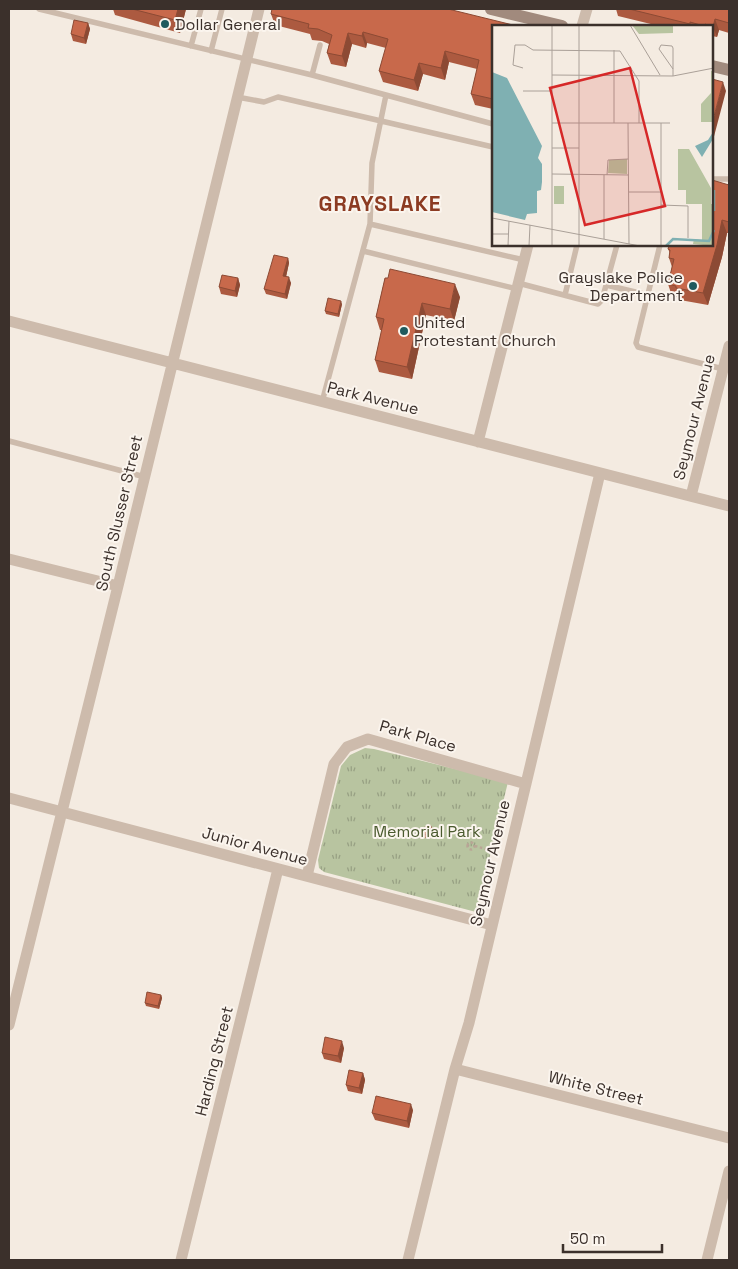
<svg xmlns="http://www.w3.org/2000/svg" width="738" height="1269" font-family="'Space Grotesk',sans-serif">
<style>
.park{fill:url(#park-tufts)}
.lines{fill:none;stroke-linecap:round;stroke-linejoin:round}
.path{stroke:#b9a596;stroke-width:2.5;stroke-dasharray:2.5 2.5;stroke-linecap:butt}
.lane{stroke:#cdbbac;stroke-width:5.5}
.street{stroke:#cdbbac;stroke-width:11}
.secondary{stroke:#a18a7d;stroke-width:12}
.wall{fill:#ac5a40}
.shaded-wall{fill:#8c4a34}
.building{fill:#c8694b;stroke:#8c4a34}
.poi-dot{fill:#1f5a5e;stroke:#fbf5ee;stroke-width:2}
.labels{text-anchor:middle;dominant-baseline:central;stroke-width:4;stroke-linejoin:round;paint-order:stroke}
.poi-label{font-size:16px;fill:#3b302b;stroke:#fbf5ee;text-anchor:start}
.street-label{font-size:16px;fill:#3b302b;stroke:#fbf5ee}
.park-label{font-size:16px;fill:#4a5a2e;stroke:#fbf5ee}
.district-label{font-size:21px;font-weight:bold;letter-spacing:1px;fill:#8c3b22;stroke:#fbf5ee}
.inset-river{fill:none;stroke:#7fb0b2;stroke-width:2.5}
.inset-road{fill:none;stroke:#aaa098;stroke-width:1}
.view{fill:#d62828;fill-opacity:0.15;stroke:#d62828;stroke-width:2.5}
.inset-edge{fill:none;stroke:#3b302b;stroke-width:2.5}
</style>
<defs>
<pattern id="park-tufts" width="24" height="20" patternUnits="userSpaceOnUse" patternTransform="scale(1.25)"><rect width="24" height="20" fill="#b8c4a0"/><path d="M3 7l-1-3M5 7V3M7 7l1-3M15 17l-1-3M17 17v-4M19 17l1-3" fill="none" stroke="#97a083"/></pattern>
</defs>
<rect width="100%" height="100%" fill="#f4ebe1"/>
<path class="park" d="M365,748L374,749L508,782L486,872C483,878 479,903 476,912L324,872L319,868L318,860L341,766L350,755Z"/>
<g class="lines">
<path class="path" d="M467.5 846a3.5 3.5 0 1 1 7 0a3.5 3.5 0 1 1-7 0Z
M475,846L493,851"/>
<path class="lane" d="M39,9L312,75L493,124
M191,46L201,9
M211,51L222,9
M312,75L320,45
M237,97L264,102L278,97L493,147
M712,179H729
M370,224L524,260
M660,245L636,343L638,347L723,369
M363,251L517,289
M518,283L598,304L602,300L617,245
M606,285L648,295
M565,295L577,245
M322,402L370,224L372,163L386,95
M9,441L145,477"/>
<path class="street" d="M582,26L587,9
M9,321L729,506
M478,442L528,245
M691,496L729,346
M9,559L118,586
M9,798L492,925
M307,876L334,764L347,747L368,739L526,784
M9,1025L118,586L259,9
M455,1069L729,1138
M181,1260L278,869
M408,1260L455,1069L469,1023L600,473
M707,1260L729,1171"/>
<path class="secondary" d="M491,9L562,26
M712,66L729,70"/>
</g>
<path class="wall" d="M113,9H186L180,33L115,15Z
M616,9H729V33L719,30L717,37L712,36V26H659L618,16Z
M271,14L493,26V109L475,105L471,94L477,69L449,62L445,80L423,74L418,91L383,82L379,71L386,48L367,43L366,48L352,44L346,67L331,64L327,53L329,44L322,41L312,40L310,34L275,25Z
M88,23L90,29L86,44L73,41L71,34Z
M729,185V233H727L722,257L708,305L680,300V298L672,296L668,284L672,267L669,258L670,253L668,249Z
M288,258L289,263L286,277L291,283L287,299L266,294L264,289Z
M238,278L240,285L237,297L221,294L219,287Z
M385,278L460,297L454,321L426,315L412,379L379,372L375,360L382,330H380L376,317Z
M342,304L339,317L326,314L325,311Z
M434,831L435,834L432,838H425L423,834Z
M161,995L162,998L159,1009L146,1006L145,1003Z
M344,1048L341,1063L324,1059L322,1053Z
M363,1073L365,1080L362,1094L348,1091L346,1085Z
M413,1110L409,1128L375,1120L372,1113Z"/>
<path class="shaded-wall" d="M178,9H186L180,33L175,20Z
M715,19L719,30L717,37L713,27Z
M88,23L90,29L86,44L84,38Z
M363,32L367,43L366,48L362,36Z
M348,33L352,44L346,67L342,56Z
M445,51L449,62L445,80L441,68Z
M419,63L423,74L418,91L414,80Z
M723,82L726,91L712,144V124Z
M722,220L727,233L722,257L708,305L703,293Z
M288,258L289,263L285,281L283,276Z
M289,277L291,283L287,299L285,294Z
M238,278L240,285L237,297L235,291Z
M455,284L460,297L454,321L450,309Z
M341,301L342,304L339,317L338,314Z
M422,303L426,315L412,379L407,367Z
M434,831L435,834L432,838L431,835Z
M161,995L162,998L159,1009L158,1006Z
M342,1041L344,1048L341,1063L338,1056Z
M363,1073L365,1080L362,1094L359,1088Z
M411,1104L413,1110L409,1128L407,1121Z"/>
<path class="building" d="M132,9H178L175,20Z
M272,9H448L517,26H493V99L471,94L479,60L445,51L441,68L419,63L414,80L379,71L388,39L363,32L362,36L348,33L342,56L327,53L332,35L318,29L308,28L309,24L271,14Z
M629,9H729V23L715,19L713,27L705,24L704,26L690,22V24Z
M74,20L88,23L84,38L71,34Z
M712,79L723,82L712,124Z
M712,180L729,185V222L722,220L717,245L703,293L676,288V286L668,284L674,259L669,258L670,250L668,249L669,245H712Z
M274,255L288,258L283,276L289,277L285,294L264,289Z
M390,269L455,284L450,309L422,303L407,367L375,360L384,319L376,317L385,278H388Z
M222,275L238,278L235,291L219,287Z
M328,298L341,301L338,314L325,311Z
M430,825L434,831L431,835L423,834V828Z
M147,992L161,995L158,1006L145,1003Z
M325,1037L342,1041L338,1056L322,1053Z
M349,1070L363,1073L359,1088L346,1085Z
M376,1096L411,1104L407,1121L372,1113Z"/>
<g class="poi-dot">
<circle cx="165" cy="24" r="5"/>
<circle cx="693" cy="286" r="5"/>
<circle cx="404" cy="331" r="5"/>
</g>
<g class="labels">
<g class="poi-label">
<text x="175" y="24">Dollar General</text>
<text x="683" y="277" text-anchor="end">Grayslake Police<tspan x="683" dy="18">Department</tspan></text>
<text x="414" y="322">United<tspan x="414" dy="18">Protestant Church</tspan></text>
</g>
<g class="street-label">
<text transform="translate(373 398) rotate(14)">Park Avenue</text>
<text transform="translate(694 417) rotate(-76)">Seymour Avenue</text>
<text transform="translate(119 513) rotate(-77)">South Slusser Street</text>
<text transform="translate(418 736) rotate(16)">Park Place</text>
<text transform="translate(255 846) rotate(15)">Junior Avenue</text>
<text transform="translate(490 863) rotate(-77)">Seymour Avenue</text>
<text transform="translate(214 1061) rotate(-76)">Harding Street</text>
<text transform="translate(596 1088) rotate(14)">White Street</text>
</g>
<g class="park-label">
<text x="427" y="831">Memorial Park</text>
</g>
<g class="district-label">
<text x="380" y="203">GRAYSLAKE</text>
</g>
</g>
<g transform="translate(492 25)">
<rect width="221" height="221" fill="#f4ebe1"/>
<path d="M210,179H221V221L201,219L202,214L210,215Z" fill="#b8c4a0"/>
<path d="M62,161H72V179H62Z" fill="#b8c4a0"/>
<path d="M140,0H181V8L147,9ZM219,46H221V97H209V79L219,68ZM186,124H197L219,163V179H194V165H186ZM135,134V149L116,148L117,135Z" fill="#b8c4a0"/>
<path d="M0,47L15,53L50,121L46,133L50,139V157L49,165L45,166V188L35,189L33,195L0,187ZM221,107V114L210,132L203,121L216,115Z" fill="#7fb0b2"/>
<path class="inset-river" d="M222,165V186M174,221L181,214L217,216L222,205"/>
<path class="inset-road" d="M60,0V221M138,0L168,50M31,43L21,40L23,20H33L41,25L128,26L147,56V98M60,50L181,51L222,43M181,51V23L180,21L169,20L167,24L181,44M31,66H60M60,98H178M122,98V25M136,98L137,219M169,98V221M60,123H87M60,149L137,150M112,150V214M115,150L116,135L136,134M137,167H169M169,180L196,181V213M0,193L148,221M0,209H16M16,221L17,196M37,221L38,200M87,221V0"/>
<path class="view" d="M138,43L173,181L93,200L58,63Z"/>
<rect width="221" height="221" class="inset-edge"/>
</g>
<rect width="738" height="1269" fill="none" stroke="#3b302b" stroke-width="20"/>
<path d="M563 1244v8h99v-8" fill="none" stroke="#3b302b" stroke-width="2.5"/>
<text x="570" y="1244" font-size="15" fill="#3b302b" stroke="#fbf5ee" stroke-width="4" paint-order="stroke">50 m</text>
</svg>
